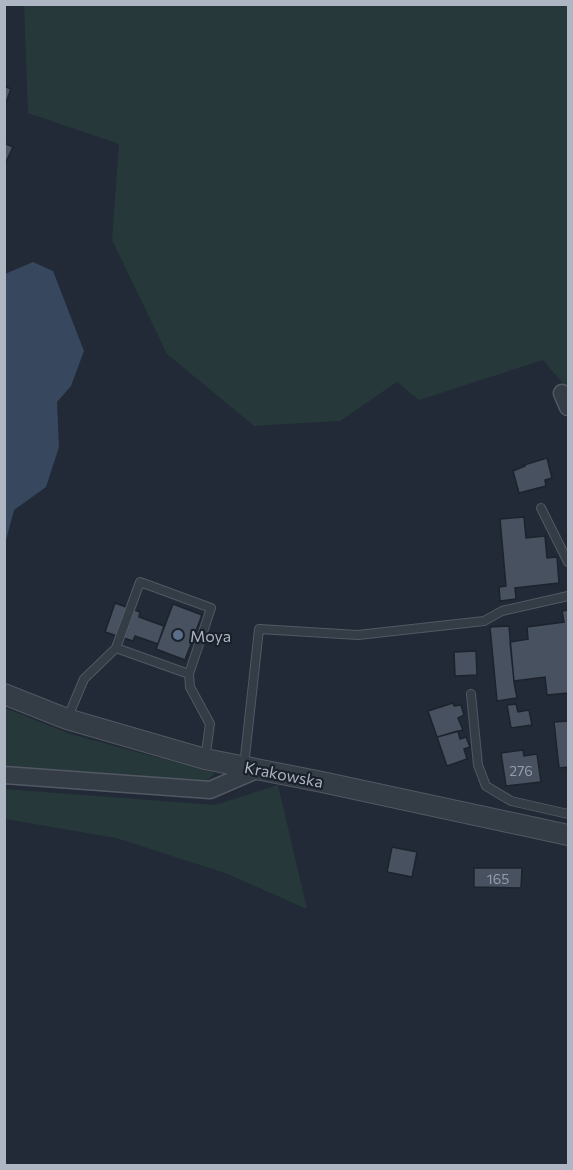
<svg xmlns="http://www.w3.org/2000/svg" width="573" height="1170" font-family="Commissioner,sans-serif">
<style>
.green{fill:#263839}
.water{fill:#37475e}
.building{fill:#475160;stroke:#1c232d;stroke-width:1.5}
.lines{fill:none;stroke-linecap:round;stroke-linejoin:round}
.service-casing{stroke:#525964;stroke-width:10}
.minor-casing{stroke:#525964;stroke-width:19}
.tertiary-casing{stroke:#525964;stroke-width:22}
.service{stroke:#343c46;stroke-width:8}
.minor{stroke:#343c46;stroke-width:16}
.tertiary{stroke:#343c46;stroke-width:20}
.service-dot{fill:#5c6f8a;stroke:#1a212b;stroke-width:2}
.labels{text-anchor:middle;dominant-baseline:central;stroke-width:4.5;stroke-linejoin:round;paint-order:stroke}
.number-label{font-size:14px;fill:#949daa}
.poi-label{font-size:16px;fill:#aeb6c3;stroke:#1a212b;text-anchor:start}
.street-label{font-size:16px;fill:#aeb6c3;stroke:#1a212b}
</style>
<rect width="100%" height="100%" fill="#212a36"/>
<path class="green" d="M24,5H568V387H566L543,360L419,400L397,382L340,421L254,426L167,354L112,240L119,144L28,113Z
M5,708L70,734L215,773L207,781L5,766Z
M278,785L307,909L225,873L116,838L5,819V789L215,805Z"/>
<path class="water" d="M33,262L53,271L84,351L71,386L57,402L59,447L46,487L14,510L5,544V274Z"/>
<path class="building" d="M4,86L11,89L5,105H4Z
M4,143L13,147L4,166Z
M547,458L552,478L545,480L546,486L519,493L513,471L525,466L524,465Z
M524,517L526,538L545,536L547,558L557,557L559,583L515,588L516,599L500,601L499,587L506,586L500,519Z
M115,603L140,612L139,617L164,626L158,644L135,636L133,641L105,632Z
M173,604L202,615L185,660L156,649Z
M568,610V693L547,695L545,677L514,681L510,642L528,639L527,627L564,622L562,611Z
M509,626L514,682L517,698L497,701L490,627Z
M476,651L477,675L455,676L454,652Z
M453,703L454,706L461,705L464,715L458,718L463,730L437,737L428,711Z
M516,704L518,712L529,710L532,725L511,728L507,705Z
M568,721V767L559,768L554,722Z
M458,731L460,739L466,737L470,747L464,749L467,759L447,766L437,737Z
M523,750L524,756L537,754L541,782L506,786L501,753Z
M392,847L417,852L412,877L387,872Z
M474,868H522L521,888L474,887Z"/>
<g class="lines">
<defs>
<path id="service" d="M541,508L568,562
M189,674L116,648L140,582L211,608L189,674L190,687L210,724L205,759
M471,694L478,765L486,786L511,801L568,814
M67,719L84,679L116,648
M244,766L259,629L358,635L484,621L502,611L568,596"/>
<path id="minor" d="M562,393L568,407
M4,775L210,790L259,769"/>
<path id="tertiary" d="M4,694L67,719L205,759L322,782L568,835"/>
</defs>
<use href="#service" class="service-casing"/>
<use href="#minor" class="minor-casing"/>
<use href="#tertiary" class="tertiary-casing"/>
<use href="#service" class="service"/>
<use href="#minor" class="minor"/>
<use href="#tertiary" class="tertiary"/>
</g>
<circle class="service-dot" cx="178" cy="635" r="6"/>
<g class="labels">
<g class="number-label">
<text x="521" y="770">276</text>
<text x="498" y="878">165</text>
</g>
<g class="poi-label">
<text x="190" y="635">Moya</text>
</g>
<g class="street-label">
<text transform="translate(284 774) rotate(11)">Krakowska</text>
</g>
</g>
<rect width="573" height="1170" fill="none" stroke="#aeb6c3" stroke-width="12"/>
</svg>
